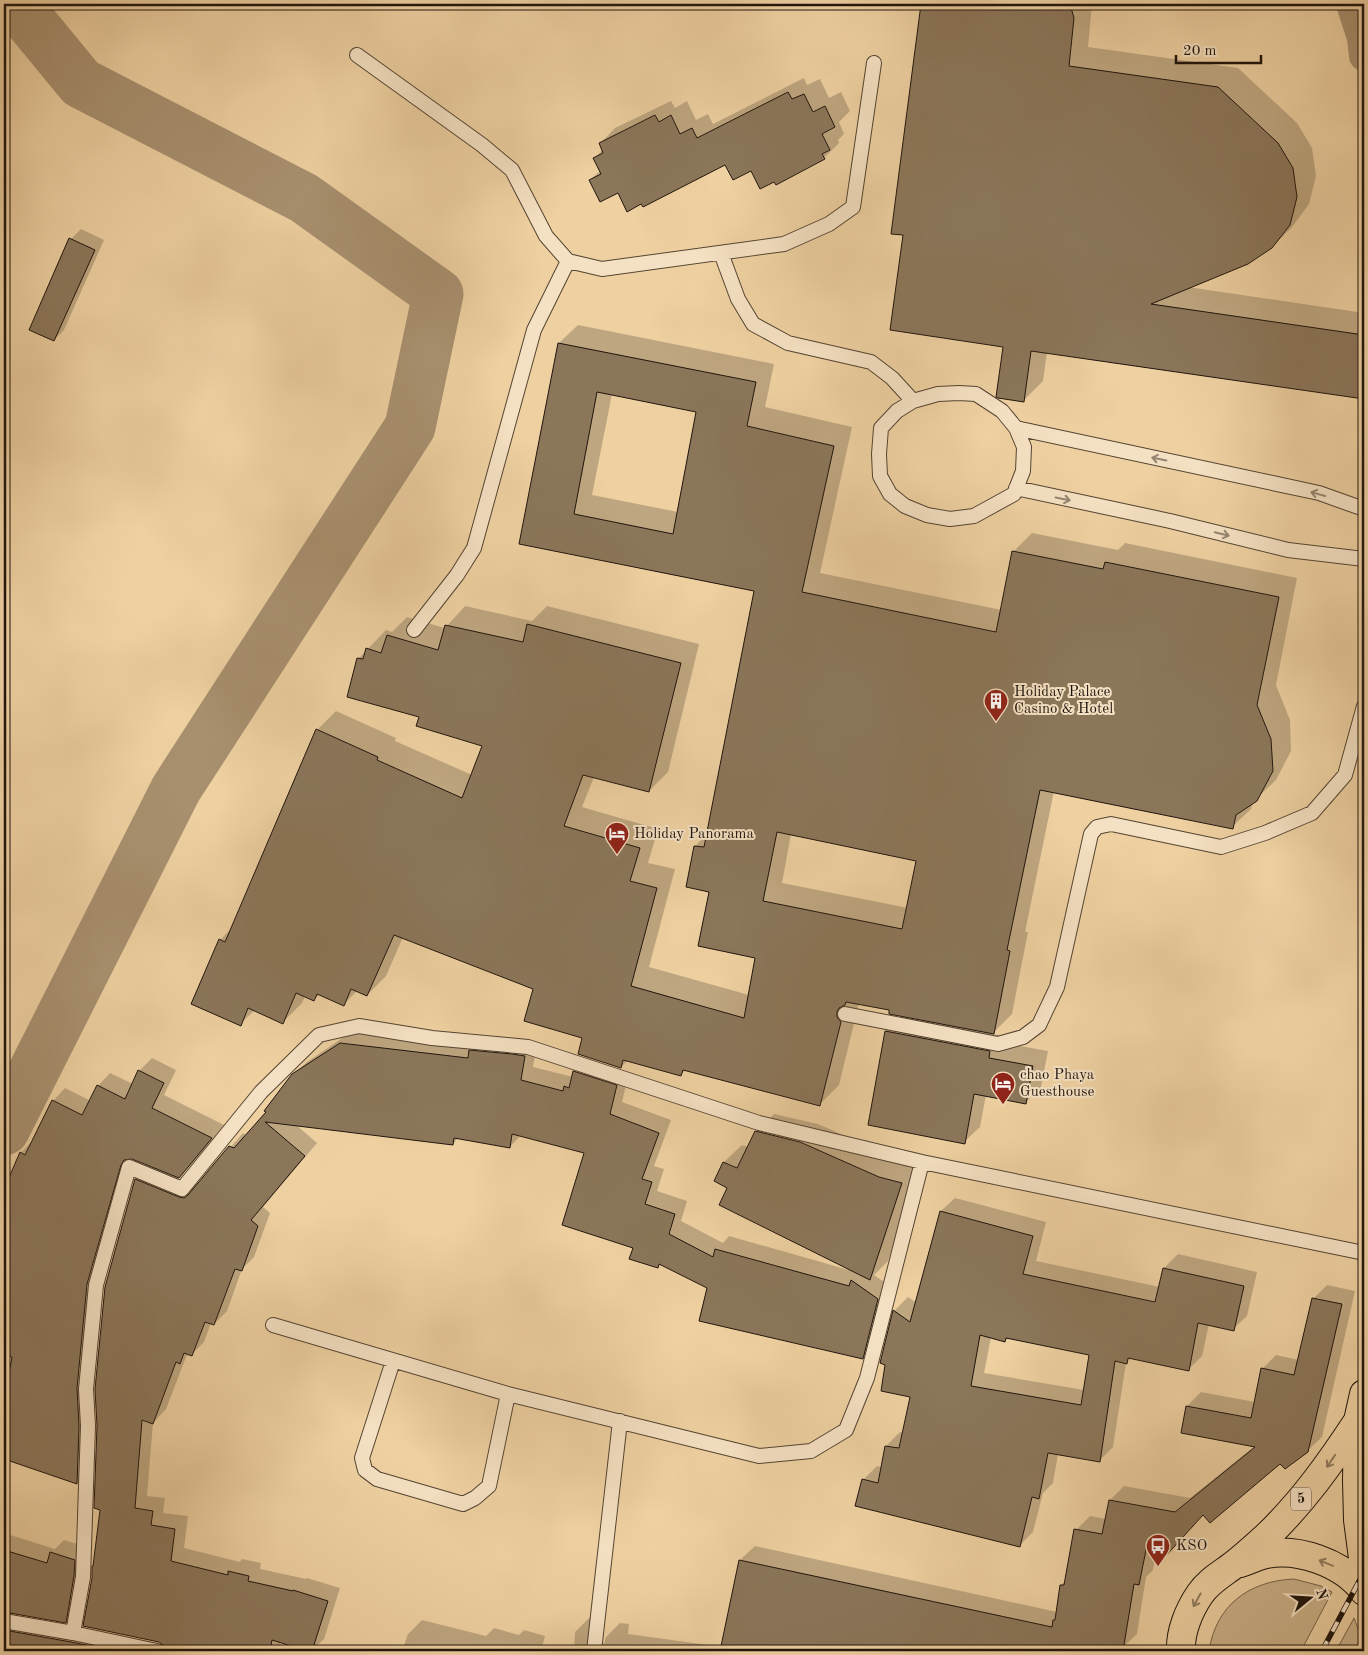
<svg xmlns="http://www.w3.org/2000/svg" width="1368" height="1655" font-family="'Old Standard TT',serif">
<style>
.green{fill:#cbb088;stroke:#76624a}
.shadow{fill:#0003;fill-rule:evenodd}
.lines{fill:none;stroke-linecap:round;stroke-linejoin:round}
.canal{stroke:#a8906f;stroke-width:30}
.river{stroke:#a8906f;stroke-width:51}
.building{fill:#8b765a;stroke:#20150d;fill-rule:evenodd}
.service-casing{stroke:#544432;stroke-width:16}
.trunk-casing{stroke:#20150d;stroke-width:30}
.service{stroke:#f4e0c2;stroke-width:14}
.trunk{stroke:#eed0a1;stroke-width:28}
.rail-casing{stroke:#20150d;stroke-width:5.5}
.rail{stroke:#f4e0c2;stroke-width:4;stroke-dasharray:11;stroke-linecap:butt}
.oneway{stroke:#958571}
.oneway2{stroke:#917c5e}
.labels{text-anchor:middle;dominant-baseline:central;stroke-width:4;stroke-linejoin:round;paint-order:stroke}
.shield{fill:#f4e0c2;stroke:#605243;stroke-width:1}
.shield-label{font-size:14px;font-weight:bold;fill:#20150d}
.poi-label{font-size:15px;fill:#20150d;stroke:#f4e0c2;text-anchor:start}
</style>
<rect width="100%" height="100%" fill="#eed0a1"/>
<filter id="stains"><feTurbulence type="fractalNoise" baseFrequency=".004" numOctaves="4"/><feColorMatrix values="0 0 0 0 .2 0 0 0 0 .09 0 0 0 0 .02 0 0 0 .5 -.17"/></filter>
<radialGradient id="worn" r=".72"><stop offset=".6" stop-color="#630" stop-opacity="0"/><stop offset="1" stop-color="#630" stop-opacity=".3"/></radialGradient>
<path class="green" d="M1294,1579L1321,1586L1332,1592L1301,1651H1209C1216,1605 1249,1581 1294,1579Z
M1354,1618L1359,1631L1363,1651H1336Z"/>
<path class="shadow" d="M923,4H1092L1088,47L1238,68L1297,123L1312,148L1316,176L1309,204L1292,227L1272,247L1188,287L1364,313V398L1047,352L1043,381L1024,400L1005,346L904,234L892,233Z
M804,78L807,85L820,79L829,98L841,92L850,111L839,122L844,134L838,140L839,143L824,158L775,181L751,170L726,163L642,202L590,180L601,170L595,158L603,149L600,144L615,128L671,101L675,108L687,101L696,120L708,114L713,124Z
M81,229L104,240L64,330L54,340L71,239Z
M578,325L774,364L765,407L852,427L820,573L1002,610L1013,552L1032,533L1118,550L1125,543L1297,578L1276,685L1290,720L1291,751L1276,780L1253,802L1251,809L1232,827L1054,791L1025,932H1028L1012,1014L992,1034L1005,1036L1004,1043L1048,1051L1041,1087L1026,1102L986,1095L980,1127L964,1142L886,1031L903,1015L891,1009L859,1003L839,1085L820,1104L686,1070L680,1075L628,1060L621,1067L584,1037L535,989L403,937L386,976L367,995L358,990L344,1004L320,994L314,1000L305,996L302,1003L283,1022L255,1010L240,1024L220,940L233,927L317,730L336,711L396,738L395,741L472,775L484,745L420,716L358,659L386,630L392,632L407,617L445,628L465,606L532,621L547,606L699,644L668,772L649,791L594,777L582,807L658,829L648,863L675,869L649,967L749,995L756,957L710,891L695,846L707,834L756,590L521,543L559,343ZM612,394L697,411L678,512L592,495ZM791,834L917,860L908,908L782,883Z
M354,1030L537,1044L533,1067L573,1077L574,1072L587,1059L629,1073L622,1102L671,1120L654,1166L664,1169L657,1191L687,1201L681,1221L723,1243L729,1236L849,1270V1268L729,1187L716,1181L724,1162L742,1145L748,1147L756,1132L774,1114L818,1124L898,1159L919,1165L888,1261L874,1275L890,1286L875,1345L862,1358L661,1264L658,1267L634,1247L586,1153L521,1135L510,1147L458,1138L453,1144L295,1124L317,1143L263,1207L270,1213L254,1257L242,1269L227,1311L214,1324L211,1323L204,1342L191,1355L189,1354L186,1357L166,1409L153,1423L147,1496L165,1498L163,1513L188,1516L184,1548L240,1562L242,1559L261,1563L260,1569L306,1579L307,1578L340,1588L324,1639L311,1651L281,1642L279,1651H4V1533L55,1549L64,1540L87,1547L78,1609L65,1622L7,1613L16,1617L85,1629L165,1646L95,1565L136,1180L150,1165L131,1157L100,1270L90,1375V1470L77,1483L4,1457V1395H6L14,1356L4,1354V1317L22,1285L4,1276V1187L5,1188L21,1153L33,1140L53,1101L65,1088L91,1101L98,1086L110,1073L133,1084L139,1071L152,1058L176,1070L164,1095L224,1125L192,1164L177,1179L197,1185L243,1133L247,1136L267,1112L293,1075L307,1062Z
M955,1198L1046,1222L1036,1261L1160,1287L1164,1268L1178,1254L1257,1272L1247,1316L1233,1329L1209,1324L1202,1356L1188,1370L1131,1358L1126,1363L1113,1447L1099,1461L1058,1454L1053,1483L1043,1493L1033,1532L1019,1546L863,1480L877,1466L882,1467L886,1446L900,1432L904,1433L911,1396L887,1364L881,1362L895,1310L908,1297L917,1303L941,1211ZM991,1337L1005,1341L1009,1337L1090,1354L1084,1390L984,1373Z
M1327,1285L1355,1291L1322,1437L1307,1451L1280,1463L1204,1514L1156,1552L1153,1570L1146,1577L1137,1634L1123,1647L1122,1651H574L575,1632L589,1618L601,1620L599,1640L604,1644L606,1637L620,1623L629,1624L628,1634L723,1647L740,1560L755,1546L1057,1612L1061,1585L1066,1580L1076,1530L1090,1516L1106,1519L1110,1500L1124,1486L1190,1498L1256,1445L1182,1432L1187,1406L1201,1392L1255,1402L1262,1369L1276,1355L1299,1360L1313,1299Z
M422,1620L486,1636L494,1628L519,1635L524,1630L545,1636L541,1651H402L408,1634Z"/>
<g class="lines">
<path class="canal" d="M1351,4L1362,38L1364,56"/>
<path class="river" d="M4,1130L176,789L410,427L438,294L304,198L81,83L16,4"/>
</g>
<path class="building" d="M921,4H946L968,6V4H1070L1074,18L1069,66L1218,87L1278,143L1293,168L1297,197L1290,225L1272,248L1248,264L1151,304L1364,335V399L1031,351L1024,402L998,398L996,397L1003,347L890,330L903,235L891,234Z
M788,92L792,99L804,94L813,112L825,106L835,127L822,134L830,150L822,154L825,159L776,185L774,182L760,189L751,171L733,180L725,165L643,207L641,204L627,212L618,193L600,202L589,180L601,174L593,158L603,153L599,143L655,115L659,122L671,115L680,134L692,128L697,138Z
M69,238L95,250L54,341L29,330Z
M558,343L756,382L747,426L834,446L802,592L996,632L1012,551L1103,569L1105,562L1279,597L1257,705L1271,739L1273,771L1257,801L1236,815L1233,829L1040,790L1007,950L1010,951L994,1034L889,1014V1010L846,1002L845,1005L839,1008L837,1012V1017L841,1022L820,1106L683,1070L681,1076L623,1060L621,1068L578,1054L582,1038L524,1021L533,989L394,935L367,996L351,989L344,1006L317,994L314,1001L296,993L283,1024L248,1008L241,1026L191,1004L219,939L225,942L316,729L378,757L377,760L462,798L482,746L416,726L419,717L347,697L357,658L363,659L366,648L381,653L387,635L438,650L445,625L523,642L527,624L681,663L649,792L583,775L564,826L640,848L630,881L657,888L631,986L744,1018L755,958L698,946L709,892L686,887L694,846L704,847L754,591L519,544ZM597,392L696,412L673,534L574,514ZM777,832L916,861L902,929L763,901Z
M885,1031L990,1051L989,1058L1033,1066L1026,1104L974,1094L965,1144L868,1125Z
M340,1043L468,1058L469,1050L512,1054L525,1056L521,1080L563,1091L564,1086L569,1088L573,1071L617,1085L610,1114L659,1133L642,1179L652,1182L645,1204L675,1214L669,1234L713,1257L715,1249L849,1286L851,1280L878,1299L863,1359L699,1321L707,1288L659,1264L658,1268L629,1259L633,1248L562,1225L584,1153L512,1134L510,1148L454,1138L453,1145L265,1122L305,1156L251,1220L258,1226L242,1271L235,1269L214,1325L205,1322L192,1356L184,1353L180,1364L176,1362L153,1424L142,1420L135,1508L153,1511L151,1525L175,1529L171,1561L228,1575V1571L249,1576L248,1581L293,1591V1590L328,1601L312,1651H307L272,1640L270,1651H166L163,1645L159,1642L83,1626L92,1578V1566H93L100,1510L94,1508L97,1426L95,1389L105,1287L135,1179L179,1197L184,1198L188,1195L229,1146L234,1148L266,1112L264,1111L292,1074Z
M138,1070L164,1083L152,1108L212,1138L179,1178L132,1159L124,1160L121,1165L87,1284L77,1388L79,1426L77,1484L4,1459V1401L12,1357L4,1355V1189L20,1152L25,1155L52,1100L82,1115L97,1085L125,1099Z
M755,1131L800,1142L879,1177L902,1183L870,1280L719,1205L727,1188L714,1181L723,1162L737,1168Z
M940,1211L1033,1236L1023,1274L1155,1302L1163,1268L1244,1286L1234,1331L1198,1323L1189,1371L1128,1358L1127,1364L1115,1361L1100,1462L1048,1453L1039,1499L1032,1497L1020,1547L855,1506L862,1479L878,1483L885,1446L899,1448L910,1397L881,1391L885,1365L880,1363L893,1310L910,1322ZM980,1335L1005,1342L1006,1338L1089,1355L1081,1405L971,1386Z
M1312,1298L1342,1304L1308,1452L1285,1469L1280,1464L1210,1523L1203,1515L1163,1559L1147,1545L1139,1585L1134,1584L1123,1651H720L739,1560L1052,1627L1053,1620H1055L1060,1585H1064L1074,1529L1102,1534L1109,1500L1175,1512L1255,1447L1181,1433L1186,1406L1251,1418L1261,1368L1294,1375Z
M4,1550L47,1563L50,1552L75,1560L74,1576L66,1623L4,1612Z
M4,1630L71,1642L116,1651H4Z"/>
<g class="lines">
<defs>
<path id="service" d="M357,55L482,145L512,170L546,236L568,261L602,269L784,244L829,224L853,207L874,63
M721,253L738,299L753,324L788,343L871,362L892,378L913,401
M959,393L976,394L1002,411L1016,428L1024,447L1023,471L1014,494L974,516L950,519L927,515L905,506L890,494L880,476L879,454L881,428L897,411L913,401L938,394Z
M1016,428L1319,493L1364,509
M1016,488L1170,521L1288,550L1364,559
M414,630L457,575L474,548L534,330L568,261
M845,1014L998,1044L1023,1037L1039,1025L1057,987L1091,834L1097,827L1111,824L1221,847L1265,833L1312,813L1345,775L1364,706
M273,1325L508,1394L759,1456L811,1451L846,1430L867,1378L922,1162
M393,1361L362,1458L365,1470L377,1479L463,1504L475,1498L489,1486L508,1394
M4,1621L73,1633L157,1651
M73,1633L83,1577L88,1426L86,1389L96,1285L129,1167L182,1189L261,1092L319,1035L359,1026L432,1038L528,1047L759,1123L922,1162L1364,1253
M594,1651L620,1421"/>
<path id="trunk" d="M1364,1394L1358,1421L1357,1481L1358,1520L1364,1566
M1240,1563C1247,1561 1255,1557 1262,1555C1296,1546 1343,1563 1364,1591
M1181,1651C1180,1632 1189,1610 1200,1594C1208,1582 1220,1575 1231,1567C1243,1558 1255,1547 1266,1537C1302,1503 1331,1462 1358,1421"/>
</defs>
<use href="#service" class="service-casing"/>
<use href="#trunk" class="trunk-casing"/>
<use href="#service" class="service"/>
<use href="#trunk" class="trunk"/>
<defs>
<path id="rail" d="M1322,1651L1364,1572"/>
</defs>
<use href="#rail" class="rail-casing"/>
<use href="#rail" class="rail"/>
</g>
<defs><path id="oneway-shaft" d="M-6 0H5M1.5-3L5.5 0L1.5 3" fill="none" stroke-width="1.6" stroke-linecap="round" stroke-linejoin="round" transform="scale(1.25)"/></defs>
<g class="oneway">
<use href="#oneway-shaft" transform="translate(1159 459) rotate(-168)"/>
<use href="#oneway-shaft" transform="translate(1318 494) rotate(-165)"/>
<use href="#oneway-shaft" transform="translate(1063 499) rotate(12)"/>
<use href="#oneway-shaft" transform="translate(1222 534) rotate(14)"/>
</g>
<g class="oneway2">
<use href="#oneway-shaft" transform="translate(1331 1461) rotate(124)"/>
<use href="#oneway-shaft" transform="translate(1326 1563) rotate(-158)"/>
<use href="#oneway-shaft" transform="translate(1197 1600) rotate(119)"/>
</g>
<defs>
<symbol id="building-pin" viewBox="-11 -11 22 30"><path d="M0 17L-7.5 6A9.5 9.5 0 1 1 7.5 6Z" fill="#8f2418" stroke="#f4e0c2"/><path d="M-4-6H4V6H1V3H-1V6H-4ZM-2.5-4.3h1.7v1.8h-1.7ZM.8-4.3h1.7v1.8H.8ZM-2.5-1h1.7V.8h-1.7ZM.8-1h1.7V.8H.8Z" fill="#fff"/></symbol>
<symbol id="hotel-pin" viewBox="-11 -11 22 30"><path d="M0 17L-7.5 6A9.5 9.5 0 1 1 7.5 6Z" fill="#8f2418" stroke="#f4e0c2"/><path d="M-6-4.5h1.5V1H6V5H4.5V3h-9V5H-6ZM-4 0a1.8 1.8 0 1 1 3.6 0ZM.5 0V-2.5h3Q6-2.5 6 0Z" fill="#fff"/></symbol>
<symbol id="bus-pin" viewBox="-11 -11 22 30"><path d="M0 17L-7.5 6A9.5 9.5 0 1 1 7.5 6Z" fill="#8f2418" stroke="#f4e0c2"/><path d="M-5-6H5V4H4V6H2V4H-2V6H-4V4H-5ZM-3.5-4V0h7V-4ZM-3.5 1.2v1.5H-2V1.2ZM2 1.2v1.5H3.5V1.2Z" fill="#fff"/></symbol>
</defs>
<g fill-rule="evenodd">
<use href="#building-pin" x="982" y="687" width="28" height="38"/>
<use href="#hotel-pin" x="603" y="820" width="28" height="38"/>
<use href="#hotel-pin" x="989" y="1070" width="28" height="38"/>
<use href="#bus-pin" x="1144" y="1532" width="28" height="38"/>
</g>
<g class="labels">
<rect class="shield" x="1291" y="1487.5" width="20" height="23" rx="4"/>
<g class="shield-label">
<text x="1301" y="1499">5</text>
</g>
<g class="poi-label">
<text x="1014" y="692">Holiday Palace<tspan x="1014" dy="17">Casino &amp; Hotel</tspan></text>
<text x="634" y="834">Holiday Panorama</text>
<text x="1020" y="1075">chao Phaya<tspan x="1020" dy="17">Guesthouse</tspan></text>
<text x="1176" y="1546">KSO</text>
</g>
</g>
<rect width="1368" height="1655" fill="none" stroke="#eed0a1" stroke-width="20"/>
<rect x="5" y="5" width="1358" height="1645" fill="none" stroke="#20150d" stroke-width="2.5"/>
<rect x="10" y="10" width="1348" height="1635" fill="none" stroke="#20150d"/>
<g transform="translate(1310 1598) rotate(72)" stroke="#f4e0c2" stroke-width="4" paint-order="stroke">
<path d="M0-4L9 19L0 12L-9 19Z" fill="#20150d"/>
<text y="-8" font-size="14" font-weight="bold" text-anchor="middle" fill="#20150d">N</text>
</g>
<path d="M1176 55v8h85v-8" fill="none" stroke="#20150d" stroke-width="2.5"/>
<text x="1183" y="55" font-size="15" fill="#20150d" stroke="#f4e0c2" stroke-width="4" paint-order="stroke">20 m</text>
<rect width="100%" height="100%" filter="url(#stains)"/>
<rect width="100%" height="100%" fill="url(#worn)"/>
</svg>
